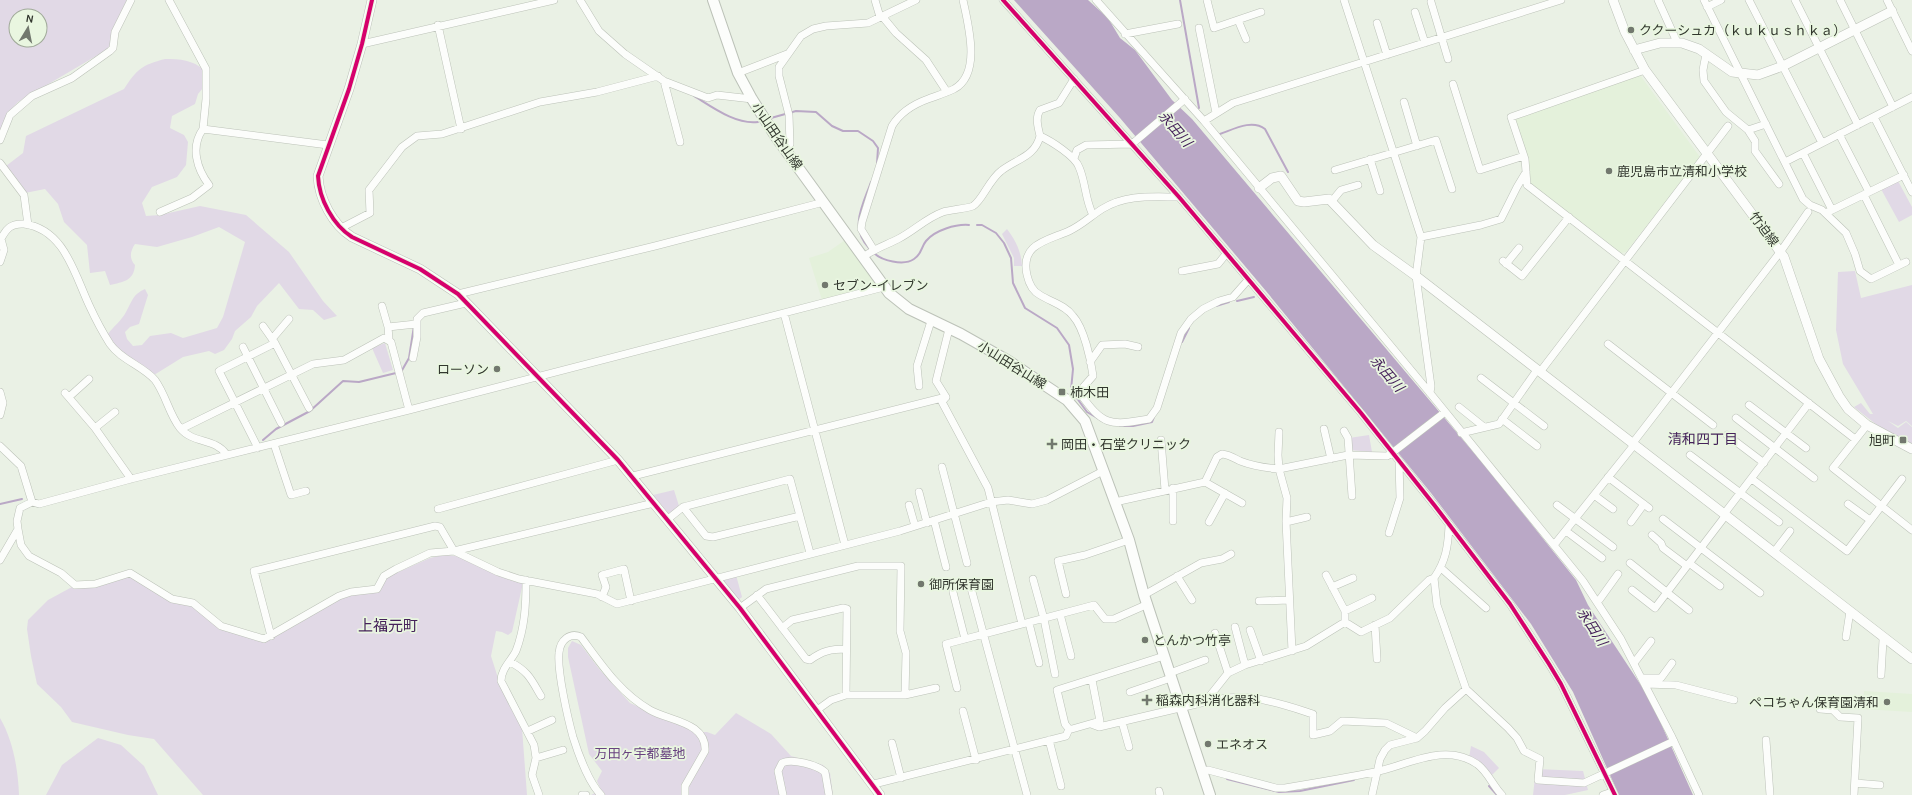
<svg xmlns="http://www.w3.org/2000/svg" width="1912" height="795" font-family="Karla,'Noto Sans JP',sans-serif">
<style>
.built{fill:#e4f1db}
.green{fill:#e1d9e6;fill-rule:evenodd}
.water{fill:#baa8c6}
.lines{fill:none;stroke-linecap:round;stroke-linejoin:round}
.stream{stroke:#baa8c6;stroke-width:2}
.minor-casing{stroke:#bcc2b8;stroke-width:8}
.tertiary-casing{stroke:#bcc2b8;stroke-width:10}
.secondary-casing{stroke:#bcc2b8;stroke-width:12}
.minor{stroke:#fcfdfb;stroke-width:7}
.tertiary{stroke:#fcfdfb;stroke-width:9}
.secondary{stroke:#fcfdfb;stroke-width:10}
.cycleway-casing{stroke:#e9f6e0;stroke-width:6}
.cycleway{stroke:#d6006c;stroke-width:4}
.poi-dot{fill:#72786e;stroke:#e9f6e0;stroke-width:1.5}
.labels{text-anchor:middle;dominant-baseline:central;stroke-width:3.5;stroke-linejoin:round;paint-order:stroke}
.poi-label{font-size:13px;fill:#32372e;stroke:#e9f6e0;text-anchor:start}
.street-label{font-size:13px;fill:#32372e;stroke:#e9f6e0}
.park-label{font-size:13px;fill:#694280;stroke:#e9f6e0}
.water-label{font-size:14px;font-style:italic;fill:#431d58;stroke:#e9f6e0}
.neighbourhood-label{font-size:14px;fill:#45225a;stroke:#e9f6e0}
.quarter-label{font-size:15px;fill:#45225a;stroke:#e9f6e0}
</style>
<rect width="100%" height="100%" fill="#eaf1e5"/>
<path class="built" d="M1640,75L1700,157L1626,252L1621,253L1531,184L1528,159L1515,121L1517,117Z
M845,240L879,286L822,300L809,258L828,252Z
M1864,691L1912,694V712L1862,709Z"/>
<path class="green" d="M0,0H129L108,49L18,102L7,114L0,135ZM16,16H40V40H16Z
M165,59C180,59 193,60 204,70L203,88L198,94L195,104L172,116L170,128L184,135L188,142L186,165L177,177L152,187L142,203L146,216L160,215L200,206L246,215L289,252L323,301L337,316L324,320L313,310L299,309L279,283L257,306L251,317L235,331L232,339L224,350L215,354L209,351L183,357L154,375L115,347L108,334C113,327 122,320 126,312C132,301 133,294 145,289L148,295L139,324L130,327L125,332L127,339L133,346L142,345L150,336L171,333L183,338L217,328L223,317L245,242L219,227L192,237L157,247L135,244C130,251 129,259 135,265C134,281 123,282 110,285L105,271L90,273L87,245L64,222L58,204L45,189L25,193L6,166L23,153L26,136L124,89C137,69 142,65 165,59Z
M1898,181L1912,207V215L1899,222L1881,189Z
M1007,229C1016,241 1021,251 1022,266H1014V258L1002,234Z
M1855,271L1861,298L1912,285V426L1906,421L1898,426L1888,421L1898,428L1906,422L1912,427V444L1882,429L1854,407L1861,403L1870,414H1873L1843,364L1836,330L1838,272Z
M385,343L393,370L383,373L372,348Z
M1369,435L1372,452L1349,450V438Z
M674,490L679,506L669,514L653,495Z
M443,555C470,555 499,571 523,583L512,632L508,635L502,632L496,631L491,656L498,678L522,728L527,795H203L154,739L128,735L72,722L61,707L37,684L31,656L27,629L28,620L48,600L72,587L94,586L130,575L191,604L221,629L259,641L269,639L316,610L349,595L375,592L381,589L385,578L430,558Z
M736,575L742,597L737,601L720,579Z
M572,641L581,645L600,670L630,703L695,732H707L715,735L736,713L771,734L791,756L823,765L830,773L833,795H591L601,790L597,781L602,771L589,754L568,657V648Z
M0,718C13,740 18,769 19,795H0Z
M98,738L121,745L144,766L158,795H46L62,765Z
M1471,746L1484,752L1499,768L1491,776L1469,758Z
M1536,769L1583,771L1588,790L1565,795H1533Z"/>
<path class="water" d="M1014,0H1088L1108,18L1120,38L1135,50L1172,100L1192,119L1485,466L1576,580L1588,605L1650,699L1693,795H1619L1573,692L1531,624L1431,493L1266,291L1120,118Z"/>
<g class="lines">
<path class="stream" d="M1180,0L1199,108
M694,96C712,107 736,125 758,122
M771,118L796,111L816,112L832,126L843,131H858L873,141L878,148L877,164
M1220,134C1234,129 1252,119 1265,129L1288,172
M977,225H982L996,233L1004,243L1011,258L1013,283L1025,308L1057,328L1069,345L1073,369L1071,390L1087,412L1106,423
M869,248C849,227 863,205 871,182
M873,252C881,261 904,266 914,259C922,254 921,247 926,241C935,230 956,224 969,225
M1237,301L1254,297
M1216,306L1229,302
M1182,342L1189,328
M401,372L409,358L414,326
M1120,426H1133L1152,422L1154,417
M263,440L276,429L310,411L343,381L359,382L396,373
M0,504L22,499
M1227,779L1279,792L1300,791L1354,780
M1489,786L1497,795"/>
<defs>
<path id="minor" d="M169,0L206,69V99L203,129L328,145
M580,0L599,31L625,54L664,81L708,98L717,95L752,99
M875,0L880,17
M1003,0L1179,197L1361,413L1435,506L1510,604L1549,664L1561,684L1615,795
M1096,0L1204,121L1430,393L1583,581L1621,639L1671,735L1699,795
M1207,0L1214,28L1261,12
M1344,0L1421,237L1416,276L1431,386L1430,393
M1658,0L1677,42
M1704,0L1803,199L1810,205L1822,210L1846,233L1855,254L1860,271L1871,279L1906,262
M1749,0L1822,143
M1795,0L1858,125
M1840,0L1893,107
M1887,0L1912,51
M1431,2L1448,59
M1707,7L1721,0
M1415,12L1425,43
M882,16L896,33L926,60L947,92
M1238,20L1246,39
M1377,23L1387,55
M438,25L461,129
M1199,28L1216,113
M1125,34L1178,24
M362,44L554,0
M1706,54L1703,70L1704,81L1726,112L1748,130L1755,141V151L1779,184
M1645,70L1511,117L1525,159L1527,185L1855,439
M738,73L787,54
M1074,79L1059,103L1040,110C1035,118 1038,127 1040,136C1051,141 1075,156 1079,167C1086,183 1085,200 1093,215
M664,81L680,142
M1453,84L1480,170L1524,156
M1404,102L1417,146
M1874,117L1912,192
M1204,121L1233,103L1561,0
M1748,130L1766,124
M1839,134L1869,192
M0,140L10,115L32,96L72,78L110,51L113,48L115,32L131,0
M787,150L790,144L789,115L779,76V67L801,36L813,29L826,26L868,23L916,0
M1803,153L1832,210
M1074,158L1077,150L1086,145L1132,144L1185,99
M1370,159L1380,191
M1785,162L1912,97
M0,163L24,195L28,225
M1335,170L1436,140L1452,189
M1864,195L1899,265
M1332,201L1341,190L1358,185
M160,212L192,198L209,185C197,169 190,147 203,129
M1826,213L1904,175
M341,228L370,213L369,190L402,147L417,136L442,134L540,102L597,92L658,76
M1421,237L1481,225L1501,219L1517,187L1526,172
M874,250L861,229L862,222L892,126C900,113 914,104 928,99C936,96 946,93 954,89C982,74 968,24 963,0
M863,257C874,249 886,245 898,239C914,231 926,218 943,212C949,210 970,208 973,206C982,201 989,180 1001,171C1016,159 1035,157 1040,136
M1503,261L1522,276L1569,217
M0,262L4,250L1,239C6,229 11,223 24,224C65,229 75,276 90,307C96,320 103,333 110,344C121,360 143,366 155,380C166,395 169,414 180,428C193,444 215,438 226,454
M1506,264L1519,248
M1182,271L1218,264L1226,254
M458,294L655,246L824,202
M382,306L388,327L389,339
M784,313L845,545
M263,326L275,343L309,408
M388,327L416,324
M949,329L936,381L946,397L942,402L988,488L1022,624
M272,339L289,319
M1608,344L1713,425
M243,347L281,423
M413,358L417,337V319L423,313L466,303
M1090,362L1102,345L1125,344L1138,347
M1540,372L1728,126
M1481,378L1544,426
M919,386L917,366L931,321
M0,392L3,403L0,415
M1079,392C1103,426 1109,426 1149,419L1157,408L1181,333L1191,319L1203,309L1219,301L1233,297L1248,280
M65,393L95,428L131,479
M69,397L89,379
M1067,400L1079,392L1093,376C1091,360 1084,328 1073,316C1065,305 1051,302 1040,295C1032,291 1029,284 1027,275C1020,244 1046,241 1069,231C1082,225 1091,216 1102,209C1126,194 1152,197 1179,197
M1749,405L1806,448
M1459,407L1484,427
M1736,418L1814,478
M1502,419L1537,446
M1867,425L1833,468L1912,530
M95,428L115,412
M181,429L313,364L344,360L384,338L391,342L409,410
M1324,429L1331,459
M1344,431L1348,438L1352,496
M1461,433L1499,424L1537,370
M1727,435L1764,463
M1161,440L1165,490
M274,444L291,495L306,491
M1632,444L1781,251L1808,212
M0,446L21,466L32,502
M258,448L219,371L275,343
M1690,455L1779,522
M942,467L967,563
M633,476L946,397
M1608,477L1649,508
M1752,479L1847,551L1902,479
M1205,482L1242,503
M919,492L927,523
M1594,495L1613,509
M1115,502L1205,482L1217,457L1222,454C1230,455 1234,458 1240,461C1253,466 1266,468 1279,469L1278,455L1279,432
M1848,504L1870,520
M909,505L915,526
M1557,505L1613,547
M683,507L706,536L713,537L800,516
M438,509L618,460
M1724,514L1809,403
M668,519L683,507L790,479L810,553
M1663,519L1760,593
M934,520L946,567
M1173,521V488
M1209,522L1225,493
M1286,522L1307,517
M1631,522L1644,504
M1449,526C1448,546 1446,561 1434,578L1437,605L1466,689L1508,728L1517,738L1524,751L1540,759L1538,780L1584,783L1674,741
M18,529L21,545L29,556L61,573L75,585L95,584L130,573L172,599L193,603L221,626L264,639L339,596L351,592L377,589L384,576L396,569L430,553L454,551L654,503
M1566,531L1602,558
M1389,533L1400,498L1399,462
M1652,535L1661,543L1663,548L1687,566
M1554,545L1634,445
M1774,552L1790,531
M0,560L18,529L17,521L20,508L32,502L39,504L131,479L409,410L884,287
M1630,563L1689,610
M1689,563L1720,586
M1441,568L1486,608
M1326,575L1345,611V622
M1177,576L1192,600
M1033,579L1044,619L1055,674
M526,580C526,605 525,627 516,651C511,661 501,669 501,681L534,745L536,758L532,775L539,795
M1332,587L1353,578
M971,588L1027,795
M1632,590L1655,608L1726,515
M953,592L965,639
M1066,594L1058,561L1085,555L1129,540
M757,595L806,659L810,660C822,651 831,649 846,649
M1144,595L1201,563L1222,559L1231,554
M602,597L606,587L602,575L624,569L631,601
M1259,601L1289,600
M1597,601L1600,599L1618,574
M740,608L766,589L858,566H901L900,631L906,653L905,695
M1345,611L1372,598
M1060,614L1071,656
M1029,623L1039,663
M1375,625L1377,659
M1235,627L1245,665
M782,628L792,620L843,608L847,609L846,695
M1250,630L1261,661
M1215,633L1228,673
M271,636L254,571L435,526L440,527L454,551L498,572L519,579L597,594L617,604L900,531L991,502L1008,500L1032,504L1047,500L1103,471
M1846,637L1850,611
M1292,651L1286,521L1287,498L1279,469L1348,455L1387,456L1392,453L1445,412
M510,662C528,671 531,679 541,696
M1634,663L1651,641
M1170,673L1205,660
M1881,675L1883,640L1885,638
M1642,678H1661L1672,663
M1092,680L1100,721L1072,729H1069L1065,724L1057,690L1164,656
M1645,684L1676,685L1734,700
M957,688L946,644L1094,605L1105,619H1114L1148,604
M1130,692L1171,678
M1205,702C1246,691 1275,702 1313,714V735L1330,731L1342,721L1386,723L1417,738
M1820,709L1833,710L1840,717L1858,718L1854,795
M817,710L831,700L846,695H905L936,688
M963,711L976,760
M1122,722L1129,747
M1091,724L1099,727L1205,702L1228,673L1245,665L1306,646L1345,622L1361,632L1390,618L1429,580L1434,578
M528,731L552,720
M1049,740L1061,786
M1766,740L1770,795
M892,743L901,778
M536,758L563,750
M1203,771L1208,770L1276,788H1285C1315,783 1345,778 1375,772C1408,765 1445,742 1477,764C1488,772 1493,786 1502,795
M1855,783L1880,785
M874,784L1066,736L1069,729
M1159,791L1160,795
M582,795H586
M601,795C589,783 578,753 573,737C568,719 557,671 559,653C560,640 570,632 581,637C601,664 620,693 650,710C669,721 707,722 705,751L685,786V795
M783,795L778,771L782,763C792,758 817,765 825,772L829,795
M1372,795L1380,759L1385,750L1390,745L1417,738L1425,731L1445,708L1466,689
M1603,795L1609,793L1611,795"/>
<path id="tertiary" d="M372,0L362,44L349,89L318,176C319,199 333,225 352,237L420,269L458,294L618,460L740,608L880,795
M1613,0L1625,32L1645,70L1784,257L1819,359L1839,396L1848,409L1867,425L1912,449
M1634,50L1660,43H1682L1699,49L1732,72L1758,75L1783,66L1892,11
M1259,188L1272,178L1281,176L1298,201L1304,202L1329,199L1373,245L1416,276L1912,659"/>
<path id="secondary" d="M713,0L738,73L752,99L776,137L889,293L909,309L961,334L1007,360L1067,400L1085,421L1129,540L1144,595L1210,795"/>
</defs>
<use href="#minor" class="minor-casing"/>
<use href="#tertiary" class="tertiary-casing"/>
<use href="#secondary" class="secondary-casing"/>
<use href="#minor" class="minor"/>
<use href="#tertiary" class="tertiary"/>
<use href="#secondary" class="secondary"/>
<defs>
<path id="cycleway" d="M372,0L362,44L349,89L318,176C319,199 333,225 352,237L420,269L458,294L618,460L740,608L880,795
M1003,0L1179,197L1361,413L1435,506L1510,604L1549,664L1561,684L1615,795"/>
</defs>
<use href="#cycleway" class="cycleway-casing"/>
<use href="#cycleway" class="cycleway"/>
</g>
<g class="poi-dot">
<circle cx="1631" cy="30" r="4"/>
<circle cx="1609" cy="171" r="4"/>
<circle cx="825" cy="285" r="4"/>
<circle cx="497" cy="369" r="4"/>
<rect x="1058" y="388" width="8" height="8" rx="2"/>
<rect x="1899" y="436" width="8" height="8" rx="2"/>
<path d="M1050 438h4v4h4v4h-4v4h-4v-4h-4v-4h4z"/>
<circle cx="921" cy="584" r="4"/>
<circle cx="1145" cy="640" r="4"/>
<path d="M1145 694h4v4h4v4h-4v4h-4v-4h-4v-4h4z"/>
<circle cx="1887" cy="702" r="4"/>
<circle cx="1208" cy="744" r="4"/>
</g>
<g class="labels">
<g class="poi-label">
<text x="1639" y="30">ククーシュカ（ｋｕｋｕｓｈｋａ）</text>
<text x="1617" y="171">鹿児島市立清和小学校</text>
<text x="833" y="285">セブン-イレブン</text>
<text x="489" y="369" text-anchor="end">ローソン</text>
<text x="1070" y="392">柿木田</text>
<text x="1895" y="440" text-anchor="end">旭町</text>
<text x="1061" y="444">岡田・石堂クリニック</text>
<text x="929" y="584">御所保育園</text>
<text x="1153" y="640">とんかつ竹亭</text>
<text x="1156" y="700">稲森内科消化器科</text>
<text x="1879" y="702" text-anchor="end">ペコちゃん保育園清和</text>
<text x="1216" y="744">エネオス</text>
</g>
<g class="street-label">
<text transform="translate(777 136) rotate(55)">小山田谷山線</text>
<text transform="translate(1764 229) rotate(53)">竹迫線</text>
<text transform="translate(1012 365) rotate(32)">小山田谷山線</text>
</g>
<g class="park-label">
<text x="640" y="753">万田ヶ宇都墓地</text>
</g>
<g class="water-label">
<text transform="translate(1175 129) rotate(49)">永田川</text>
<text transform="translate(1387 374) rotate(49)">永田川</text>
<text transform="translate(1592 627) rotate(57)">永田川</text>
</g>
<g class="neighbourhood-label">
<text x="1703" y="439">清和四丁目</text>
</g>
<g class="quarter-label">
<text x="388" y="626">上福元町</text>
</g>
</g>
<g transform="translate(28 28) rotate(10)"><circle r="19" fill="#e9f6e0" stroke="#a0aa99"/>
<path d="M0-3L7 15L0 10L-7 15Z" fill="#72786e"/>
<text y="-6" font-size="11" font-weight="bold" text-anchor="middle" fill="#32372e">N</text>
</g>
</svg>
